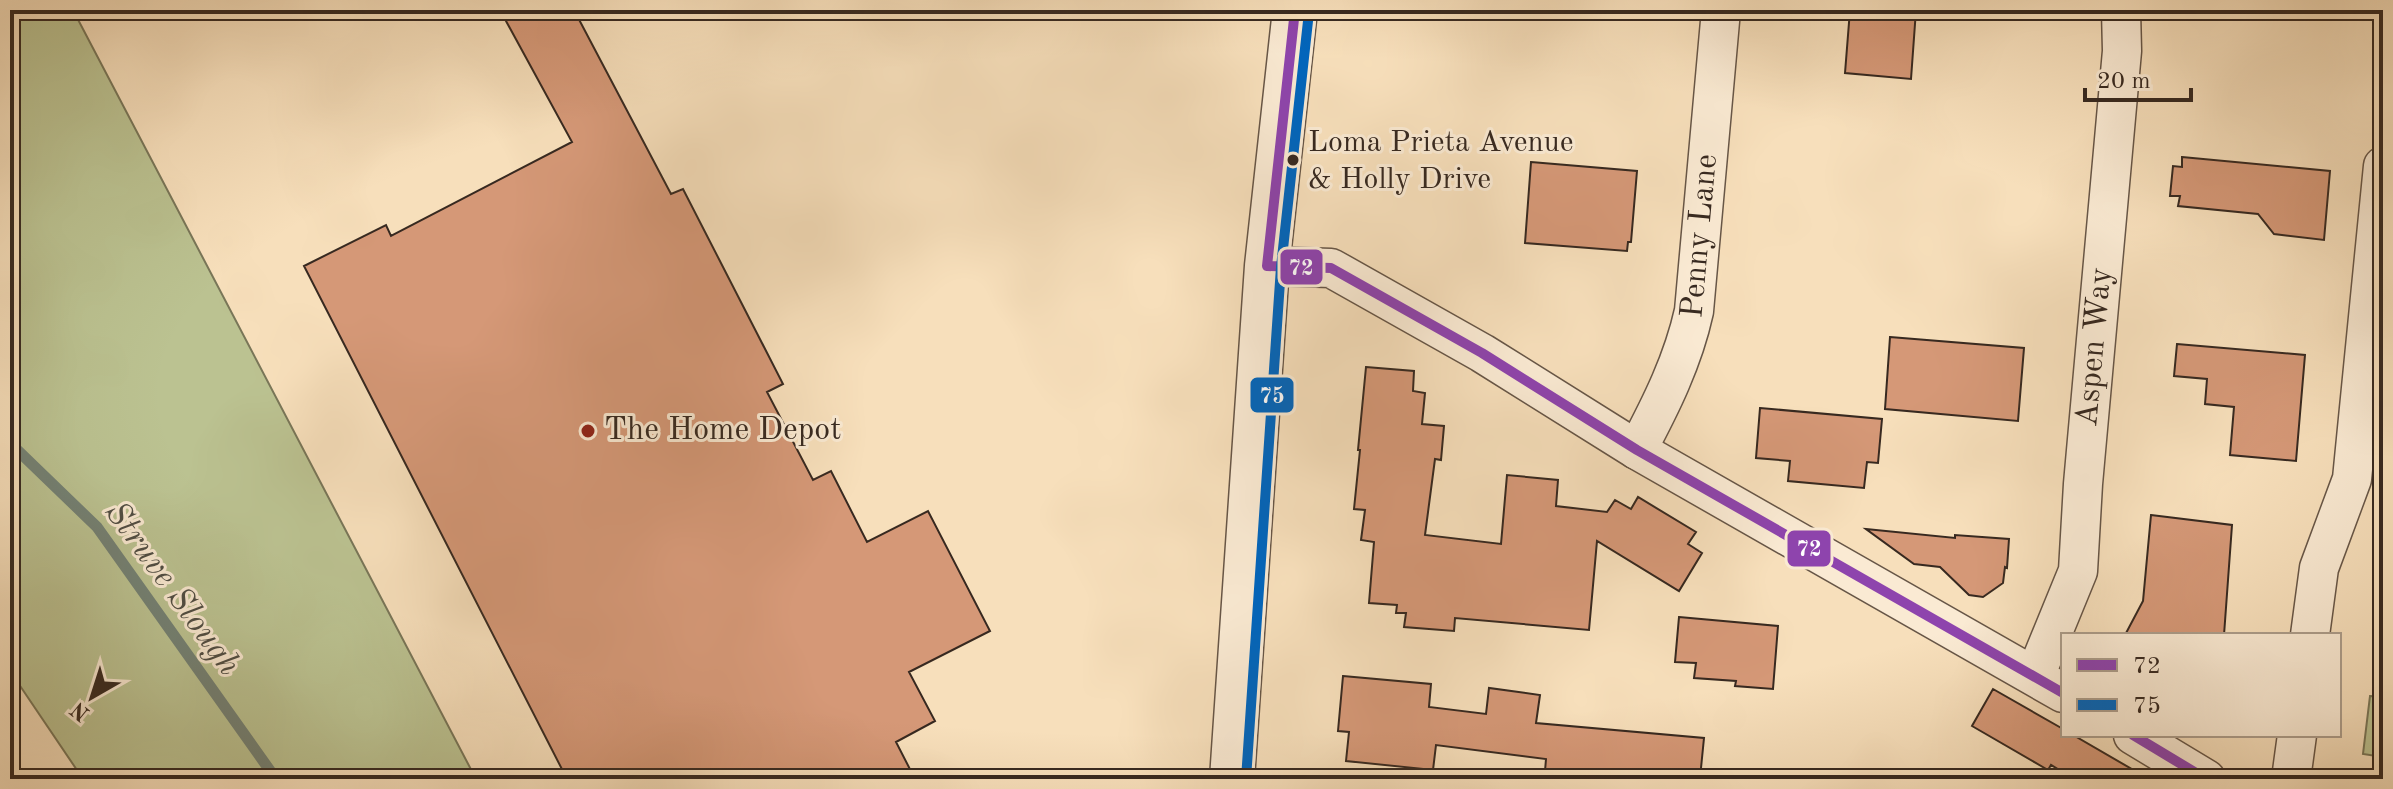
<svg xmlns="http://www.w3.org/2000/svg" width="2393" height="789" font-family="'Old Standard TT',serif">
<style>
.green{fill:#bbc291;stroke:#797658;stroke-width:2}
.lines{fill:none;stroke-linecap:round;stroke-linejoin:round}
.stream{stroke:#748275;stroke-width:11}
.building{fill:#d59877;stroke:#372920;stroke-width:2}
.minor-casing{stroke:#675647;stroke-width:41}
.tertiary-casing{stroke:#675647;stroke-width:47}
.minor{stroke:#faead3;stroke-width:38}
.tertiary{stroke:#faead3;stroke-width:44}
.bus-1-casing{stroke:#faead3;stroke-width:16}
.bus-2-casing{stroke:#faead3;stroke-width:16}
.bus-1{stroke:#8e44ad;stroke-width:10}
.bus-2{stroke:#0065bd;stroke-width:10}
.bus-dot{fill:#372920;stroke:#faead3;stroke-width:3}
.poi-dot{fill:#8f2418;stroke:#faead3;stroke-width:3}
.labels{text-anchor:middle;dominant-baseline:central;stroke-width:6;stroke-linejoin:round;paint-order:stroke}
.bus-label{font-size:30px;fill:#372920;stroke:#faead3;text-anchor:start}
.street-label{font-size:32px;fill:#372920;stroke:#faead3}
.poi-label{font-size:32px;fill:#372920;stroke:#faead3;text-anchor:start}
.water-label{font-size:34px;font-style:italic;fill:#504e44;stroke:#faead3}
.line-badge{stroke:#faead3;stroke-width:3}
.badge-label{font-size:22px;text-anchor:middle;font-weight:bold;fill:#fff}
</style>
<rect width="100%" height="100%" fill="#f7dfbb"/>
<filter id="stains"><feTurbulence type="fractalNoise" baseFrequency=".0025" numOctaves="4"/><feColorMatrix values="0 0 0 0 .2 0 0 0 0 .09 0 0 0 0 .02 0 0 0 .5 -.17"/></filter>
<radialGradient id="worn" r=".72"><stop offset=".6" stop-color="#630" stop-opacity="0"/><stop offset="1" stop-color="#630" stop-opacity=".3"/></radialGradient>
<path class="green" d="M10,10H73L476,779H83L10,671Z
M2370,696L2383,697V757L2363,754Z"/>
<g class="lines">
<path class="stream" d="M10,443L97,527L276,779"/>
</g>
<path class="building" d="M500,10H574L671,194L683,189L783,384L767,392L813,480L831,471L867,542L928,511L990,631L909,672L935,721L896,742L915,779H567L304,266L386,225L391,236L572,142Z
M1850,10H1916L1911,79L1845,73Z
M2182,157L2330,171L2324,240L2274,234L2258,214L2178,206L2180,196H2170L2173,166L2182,167Z
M1531,162L1637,171L1631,242H1628L1627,251L1525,243Z
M1890,337L2024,348L2018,421L1885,409Z
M2177,344L2305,355L2296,461L2230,455L2234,407L2205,404L2207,379L2174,376Z
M1366,367L1414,371L1413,391L1425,393L1422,424L1444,426L1441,460L1435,459L1425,535L1501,544L1507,475L1558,480L1556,506L1607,512L1615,500L1631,509L1638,497L1696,532L1688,544L1702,553L1679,591L1597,541L1589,630L1455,618L1454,631L1404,627L1406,613H1396L1397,605L1369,603L1374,542L1361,540L1365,510L1354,509L1360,450H1358Z
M1760,408L1882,419L1878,463L1867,462L1864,488L1788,481L1790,461L1756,458Z
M2151,515L2232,525L2224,635H2125L2143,601Z
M1866,529L1955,538V535L2009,539L2007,568L2005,567L2003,583L1983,597L1969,595L1940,567L1914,564Z
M1679,617L1778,626L1773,689L1735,686L1736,681L1694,678L1696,663L1675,662Z
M1343,676L1431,684L1429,707L1486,714L1489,688L1540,695L1536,723L1704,738L1700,778L1639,772V779H1629L1545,771L1546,759L1436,745L1433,770L1346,761L1349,732L1338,731Z
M1993,689L2063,729V735H2073L2149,779H2074L2051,765L2048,770L1972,726Z"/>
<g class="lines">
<defs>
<g id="minor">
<path d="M1267,266L1331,268L1482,353L1637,450L2063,693"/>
<path id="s1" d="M1637,450C1661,405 1683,361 1694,311L1721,10"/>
<path d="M2310,635L2319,568L2352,479L2383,166"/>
<path id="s2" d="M2035,676L2078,571L2083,484L2122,51L2121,10"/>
<path d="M2133,735L2206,779"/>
<path d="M2291,779L2297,735"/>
</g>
<path id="tertiary" d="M1232,779L1267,266L1295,10"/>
</defs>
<use href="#minor" class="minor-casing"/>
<use href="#tertiary" class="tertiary-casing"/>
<use href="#minor" class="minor"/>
<use href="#tertiary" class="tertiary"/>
<defs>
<path id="bus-1" d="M1295,10L1267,266L1331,268L1482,353L1637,450L2063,693
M2133,735L2206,779"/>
<path id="bus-2" d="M1246,779L1281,267L1309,12"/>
</defs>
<use href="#bus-1" class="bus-1-casing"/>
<use href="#bus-2" class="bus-2-casing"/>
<use href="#bus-1" class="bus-1"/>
<use href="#bus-2" class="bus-2"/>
</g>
<circle class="bus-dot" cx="1293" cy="160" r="7"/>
<circle class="poi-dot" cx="588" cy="431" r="8"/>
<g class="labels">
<g class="bus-label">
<text x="1308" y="143">Loma Prieta Avenue<tspan x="1308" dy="37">&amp; Holly Drive</tspan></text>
</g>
<g class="street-label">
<text stroke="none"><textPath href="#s1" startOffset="226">Penny Lane</textPath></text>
<text stroke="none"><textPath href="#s2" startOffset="338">Aspen Way</textPath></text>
</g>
<g class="poi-label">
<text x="604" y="431">The Home Depot</text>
</g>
<g class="water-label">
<text transform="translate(172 589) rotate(54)">Struve Slough</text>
</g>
</g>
<g class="line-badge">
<rect x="1279" y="248" width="45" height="38" rx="8" fill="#8e44ad"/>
<rect x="1249" y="376" width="46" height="38" rx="8" fill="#0065bd"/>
<rect x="1786" y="529" width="46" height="39" rx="8" fill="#8e44ad"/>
</g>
<g class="badge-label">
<text x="1301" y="275">72</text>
<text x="1272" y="403">75</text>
<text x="1809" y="556">72</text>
</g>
<rect width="2393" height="789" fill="none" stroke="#f7dfbb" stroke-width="40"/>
<rect x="12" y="12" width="2369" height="765" fill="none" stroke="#372920" stroke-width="4"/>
<rect x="20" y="20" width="2353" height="749" fill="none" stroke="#372920" stroke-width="2"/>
<rect x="2061" y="633" width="280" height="104" fill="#faead3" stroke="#ac9d8b" stroke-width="2"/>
<rect x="2077" y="659" width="40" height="12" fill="#8e44ad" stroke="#ac9d8b" stroke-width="2"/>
<text x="2133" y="673" font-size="24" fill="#372920">72</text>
<rect x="2077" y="699" width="40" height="12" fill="#0065bd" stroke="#ac9d8b" stroke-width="2"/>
<text x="2133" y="713" font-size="24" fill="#372920">75</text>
<g transform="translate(92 697) rotate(219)" stroke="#faead3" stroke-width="6" paint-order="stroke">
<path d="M0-6L14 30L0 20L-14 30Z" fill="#372920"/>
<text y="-12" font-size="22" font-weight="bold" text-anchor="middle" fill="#372920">N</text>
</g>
<path d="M2085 88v12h106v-12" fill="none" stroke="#372920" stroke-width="4"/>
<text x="2097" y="88" font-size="24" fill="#372920" stroke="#faead3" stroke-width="6" paint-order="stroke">20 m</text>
<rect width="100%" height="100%" filter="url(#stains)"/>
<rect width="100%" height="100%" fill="url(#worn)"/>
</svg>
